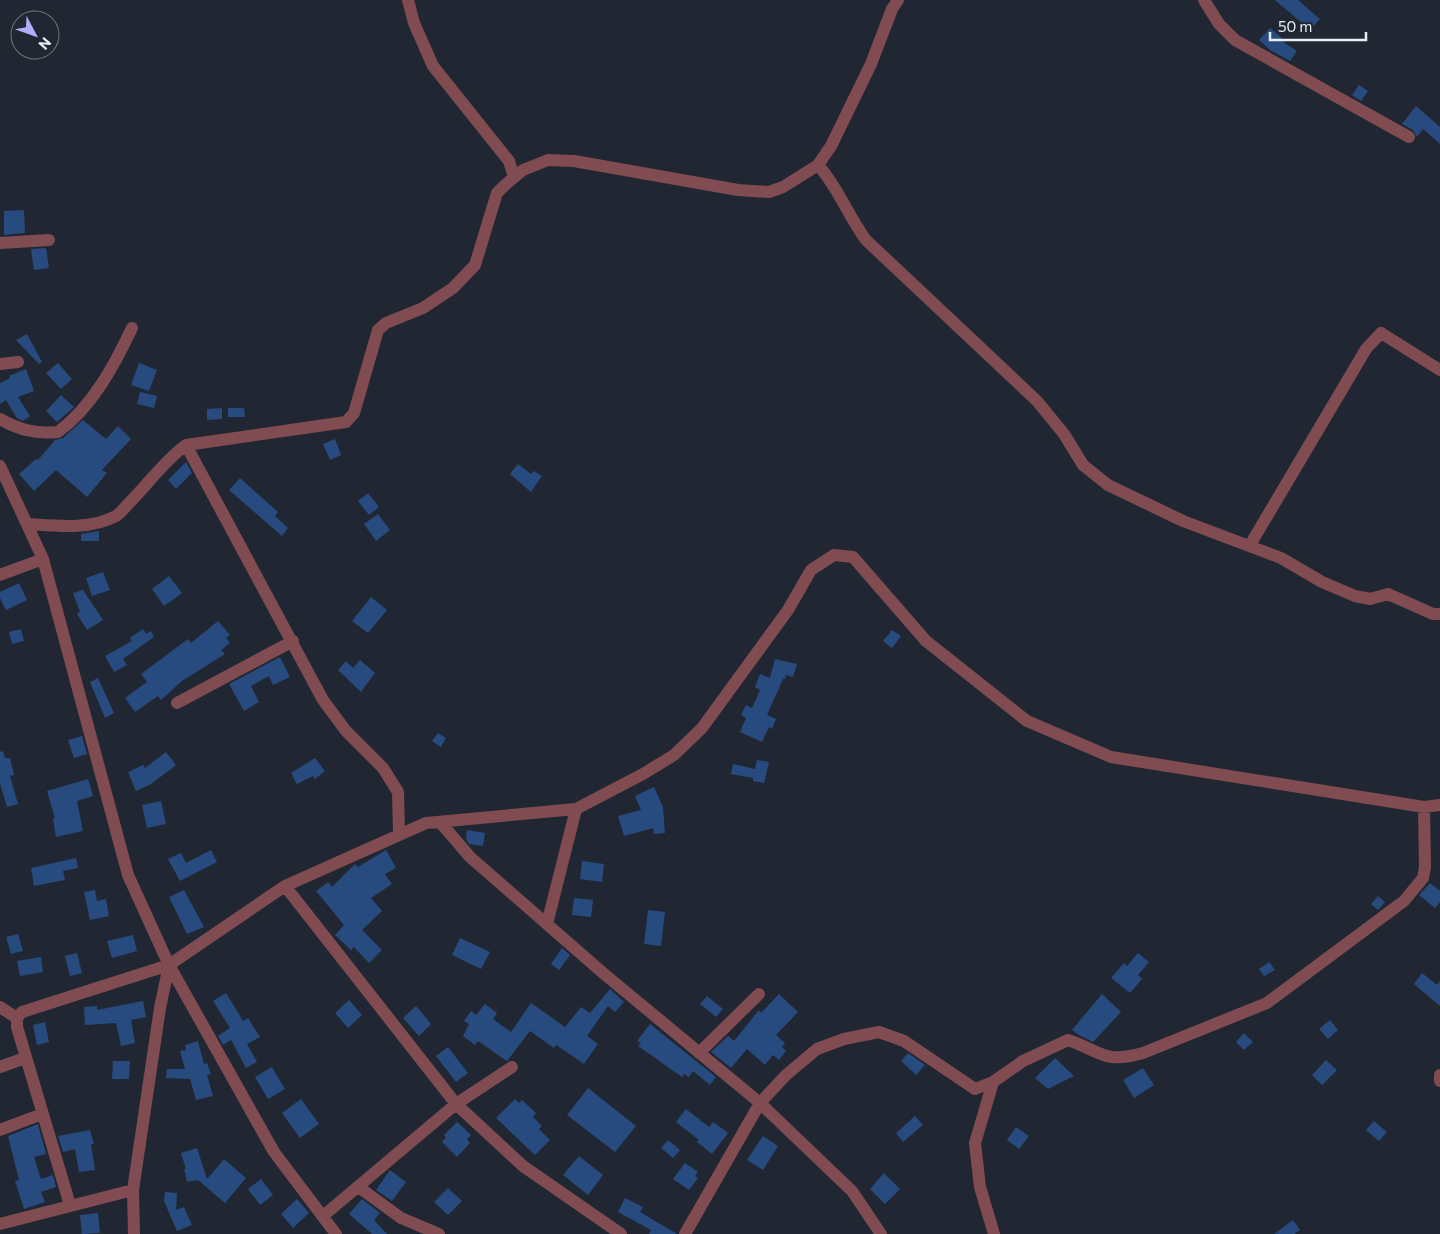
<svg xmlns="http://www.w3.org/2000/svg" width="1440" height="1234" font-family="Commissioner,sans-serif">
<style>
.building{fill:#274b7e}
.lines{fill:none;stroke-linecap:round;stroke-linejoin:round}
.minor{stroke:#804c52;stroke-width:12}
</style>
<rect width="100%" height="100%" fill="#202732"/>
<path class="building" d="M1275,0H1298L1320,19L1310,30Z
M1270,28L1282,38L1280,40L1297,51L1290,61L1270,50L1259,40Z
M1359,85L1368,91L1361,101L1352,95Z
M1416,106L1440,127V144L1423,129L1417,137L1413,130L1402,124Z
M24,210L25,233L4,235V211Z
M46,248L49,268L34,270L31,249Z
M27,334L42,362L39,364L16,340Z
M58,363L72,379L61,389L46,373Z
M139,363L157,370L149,391L131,385Z
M26,369L34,391L18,397L30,416L23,421L17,418L6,400L0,404V383L10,378L9,376Z
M140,392L157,396L154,408L137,404Z
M61,395L74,407L57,422L46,411Z
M222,408V419L207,420V409Z
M228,408H244L245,417H228Z
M83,420L106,439L118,426L131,439L102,470L107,473L87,497L56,470L34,491L19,474L36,459L38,460L55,440L63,438Z
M335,439L341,455L330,460L323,444Z
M186,462L192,473L176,489L168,480Z
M518,464L531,474L534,471L542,476L531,492L510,474Z
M240,478L278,512L275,516L288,528L282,536L229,490Z
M368,493L379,507L369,515L358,501Z
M378,514L390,530L376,541L364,524Z
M99,531V541H81V534Z
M103,572L110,590L92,596L86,578Z
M169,576L182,593L164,606L152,589Z
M19,583L27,600L6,610L0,598V592Z
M83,590L103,620L87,630L77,614L80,612L73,593Z
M371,597L387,610L368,633L352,621Z
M218,621L230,635L226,638L230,643L221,650L225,654L182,681L161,700L158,696L135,712L125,698L147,682L141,674L188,639L191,643Z
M21,629L24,641L12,644L9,632Z
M143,629L146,634L151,631L154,637L123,659L127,665L114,672L105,656L132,641L130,638Z
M892,630L901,636L892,648L883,641Z
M280,657L290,677L273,685L269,676L251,686L259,702L244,711L229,684Z
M775,659L797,664L793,677L786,675L785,679H783L767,715L776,719L772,729L769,727L762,742L740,732L746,718L741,715L746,705L752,708L760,690L755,687L760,674L770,678Z
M360,660L375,673L361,692L338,670L346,661L353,668Z
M98,678L114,713L105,718L90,682Z
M438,733L446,738L441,747L432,741Z
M82,736L87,754L74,758L68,740Z
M3,751L5,758H10L14,775L10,776L18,804L7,807L0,784V752Z
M166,752L176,765L151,784L136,791L128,772L143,765L145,768Z
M315,758L325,771L315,779L313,776L297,784L291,773Z
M757,760L769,762L764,783L753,781V778L731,774L733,764L755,769Z
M88,779L93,796L77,801L83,831L56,837L53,819L55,818L47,791Z
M654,787L663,807L665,833L654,834L653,828L624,836L618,816L641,810L635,796Z
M161,801L166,824L147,828L142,805Z
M467,830L485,833L483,846L469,844L466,839Z
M211,850L217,862L180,881L168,859L181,853L186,863Z
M386,850L396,868L385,874L392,884L371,898L382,911L362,930L382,950L369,963L354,947L351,950L335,935L344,925L316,891L328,882L332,887L355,864L358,867Z
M76,858L78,868L63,871L65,880L34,886L31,868Z
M582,861L604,864L602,882L580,879Z
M1430,883L1440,891V902L1435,908L1419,895Z
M95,890L97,901L106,899L109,916L90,920L84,892Z
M184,890L204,927L187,934L169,897Z
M1378,896L1385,902L1378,910L1371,904Z
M574,898L593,900L591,917L572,915Z
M648,910L665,912L661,946L644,944Z
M18,934L23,951L11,954L6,937Z
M133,935L137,951L112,958L107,941Z
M460,938L490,952L481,969L452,955Z
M562,948L570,955L559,970L551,964Z
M77,953L82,973L70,976L65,956Z
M1138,953L1149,962L1138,975L1142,979L1130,993L1111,978L1124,963L1127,966Z
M41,957L43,972L20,976L17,961Z
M1269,962L1275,970L1264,976L1259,969Z
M1422,973L1437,985L1440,981V1006L1414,984Z
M610,989L624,1002L615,1012L608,1006L587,1036L598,1044L584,1064L556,1045L554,1048L530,1031L507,1061L478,1041L475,1045L463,1036L469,1024L464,1021L471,1011L476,1015L485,1004L497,1013L493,1019L511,1032L531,1003L565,1027L581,1007L590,1013Z
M226,993L243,1021L248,1018L260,1037L247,1044L257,1062L246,1068L231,1040L223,1045L218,1036L230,1028L213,1001Z
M779,994L798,1012L776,1035L785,1043L782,1047L786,1051L779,1060L773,1055L765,1065L747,1049L731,1068L711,1052L728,1036L734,1041L759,1010L761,1013Z
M1102,994L1121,1012L1093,1042L1079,1035L1072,1030Z
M707,996L723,1009L716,1017L700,1004Z
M349,1000L362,1015L348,1028L335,1013Z
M143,1001L146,1017L131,1020L135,1043L121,1046L116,1023L85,1025L84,1007L97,1006V1010Z
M416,1006L431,1024L419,1036L403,1018Z
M1330,1020L1338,1030L1328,1039L1319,1029Z
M45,1022L49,1042L37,1045L33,1025Z
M650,1024L716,1077L710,1085L693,1071L689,1077L684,1074L682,1077L638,1046L641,1043L637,1041Z
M1244,1033L1253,1042L1244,1050L1236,1042Z
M198,1041L204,1064L207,1063L211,1074L207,1075L213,1096L196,1100L190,1079L166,1078L167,1069H185L180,1051L186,1050L185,1045Z
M448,1047L468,1073L456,1082L436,1056Z
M908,1053L925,1065L916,1075L901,1061Z
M1055,1058L1074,1076L1048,1089L1035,1078Z
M1326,1060L1337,1070L1322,1085L1312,1075Z
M113,1061H130L129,1079H112Z
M272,1067L285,1089L268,1099L255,1077Z
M1143,1068L1154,1085L1134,1098L1123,1080Z
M588,1088L636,1126L615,1152L567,1115Z
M301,1099L319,1124L300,1138L282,1113Z
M515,1099L519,1103L522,1100L536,1113L533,1117L542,1126L539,1129L550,1140L535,1155L496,1118Z
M686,1109L709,1127L713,1122L728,1133L712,1154L697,1142L699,1140L676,1122Z
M915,1116L923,1125L903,1142L896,1133Z
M1374,1121L1387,1132L1379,1141L1366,1130Z
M457,1122L471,1135L467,1139L470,1143L457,1157L442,1142L446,1137L444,1135Z
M38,1124L46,1154L34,1157L41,1179L53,1175L56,1187L41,1192L45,1202L24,1209L15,1181L19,1180L8,1136Z
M1016,1127L1029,1136L1019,1149L1007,1140Z
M90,1130L94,1144H91L95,1170L79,1172L75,1149L63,1152L58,1136Z
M763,1136L778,1146L763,1170L747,1160Z
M668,1140L680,1150L673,1158L661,1148Z
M197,1148L207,1179L224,1159L246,1178L225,1203L198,1180L187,1182L184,1169H186L181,1153Z
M579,1156L603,1175L588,1195L563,1175Z
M685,1163L698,1172L695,1176L698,1178L689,1190L673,1179Z
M390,1170L406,1182L392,1201L376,1190Z
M884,1173L900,1189L885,1204L870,1189Z
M261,1179L273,1195L260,1205L248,1189Z
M448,1188L462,1201L448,1215L434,1202Z
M165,1192L177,1193L176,1210L184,1207L192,1225L177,1231L164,1201Z
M625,1198L643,1207L640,1212L677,1234H649L651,1230L618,1212Z
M297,1199L309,1213L293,1228L281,1214Z
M362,1199L380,1213L374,1220L387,1234H372L349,1214Z
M98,1213L100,1233L82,1234L80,1215Z
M1293,1220L1300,1230L1294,1234H1274Z"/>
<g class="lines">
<path class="minor" d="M408,0L414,23L433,66L509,161L514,177
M1204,0L1219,24L1235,40L1409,137
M818,165C838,187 848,216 866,240L1037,401L1064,434L1083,465L1108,485L1183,521L1281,558L1322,582L1355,596L1370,599L1388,594L1433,614H1440
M0,243L49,240
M0,364L18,362
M0,419C19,430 36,434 58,432C92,407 114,366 132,328
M186,445L323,700L346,731L383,768L398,792L399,835
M0,466L43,559L128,875L169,965L274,1152L336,1234
M28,524C57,526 90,530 116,516C121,513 125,507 130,502C149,483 164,461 186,445L346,422L354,413L378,330L386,323L423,308L453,288L475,265L497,193L505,185L523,170L548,160L574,161L738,190L769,192L783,187L818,165L831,146L871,64L892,9L898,0
M1250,545L1366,349L1381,333L1440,370
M0,575L43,559
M177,703L293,641
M440,822L470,857L603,973L760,1103L852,1191L881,1234
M285,886L456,1104L523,1166L621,1234
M547,924L576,809
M0,1007L17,1018
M699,1053L759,994
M0,1067L25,1058
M1440,1075V1081
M993,1082L975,1143L980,1187L994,1234
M0,1130L42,1114
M360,1188L401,1218L439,1234
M70,1205L17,1027V1018L22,1012L169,965L285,886L426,823L576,809L643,774L674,755L702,728L788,610L811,570L834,555L853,557L926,641L1027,721L1111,757L1424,807L1440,805
M323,1216L456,1104L512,1067
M0,1224L133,1190
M134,1234L133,1190L160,1008L169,965
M685,1234L760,1103L786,1075L817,1049L844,1039L879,1032L904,1041L975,1089L993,1082L1023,1061L1068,1040C1103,1052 1103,1064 1143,1053L1267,1003L1404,901L1423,878L1425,867L1424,807"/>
</g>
<g transform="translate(35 35) rotate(131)"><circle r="24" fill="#202732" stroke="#707780"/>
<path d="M0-4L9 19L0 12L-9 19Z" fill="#b0aefa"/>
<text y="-8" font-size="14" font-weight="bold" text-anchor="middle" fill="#e9eef5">N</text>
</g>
<path d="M1270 32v8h96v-8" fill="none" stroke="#e9eef5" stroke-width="2.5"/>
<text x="1278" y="32" font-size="15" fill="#e9eef5" stroke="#202732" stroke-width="4" paint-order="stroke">50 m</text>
</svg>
